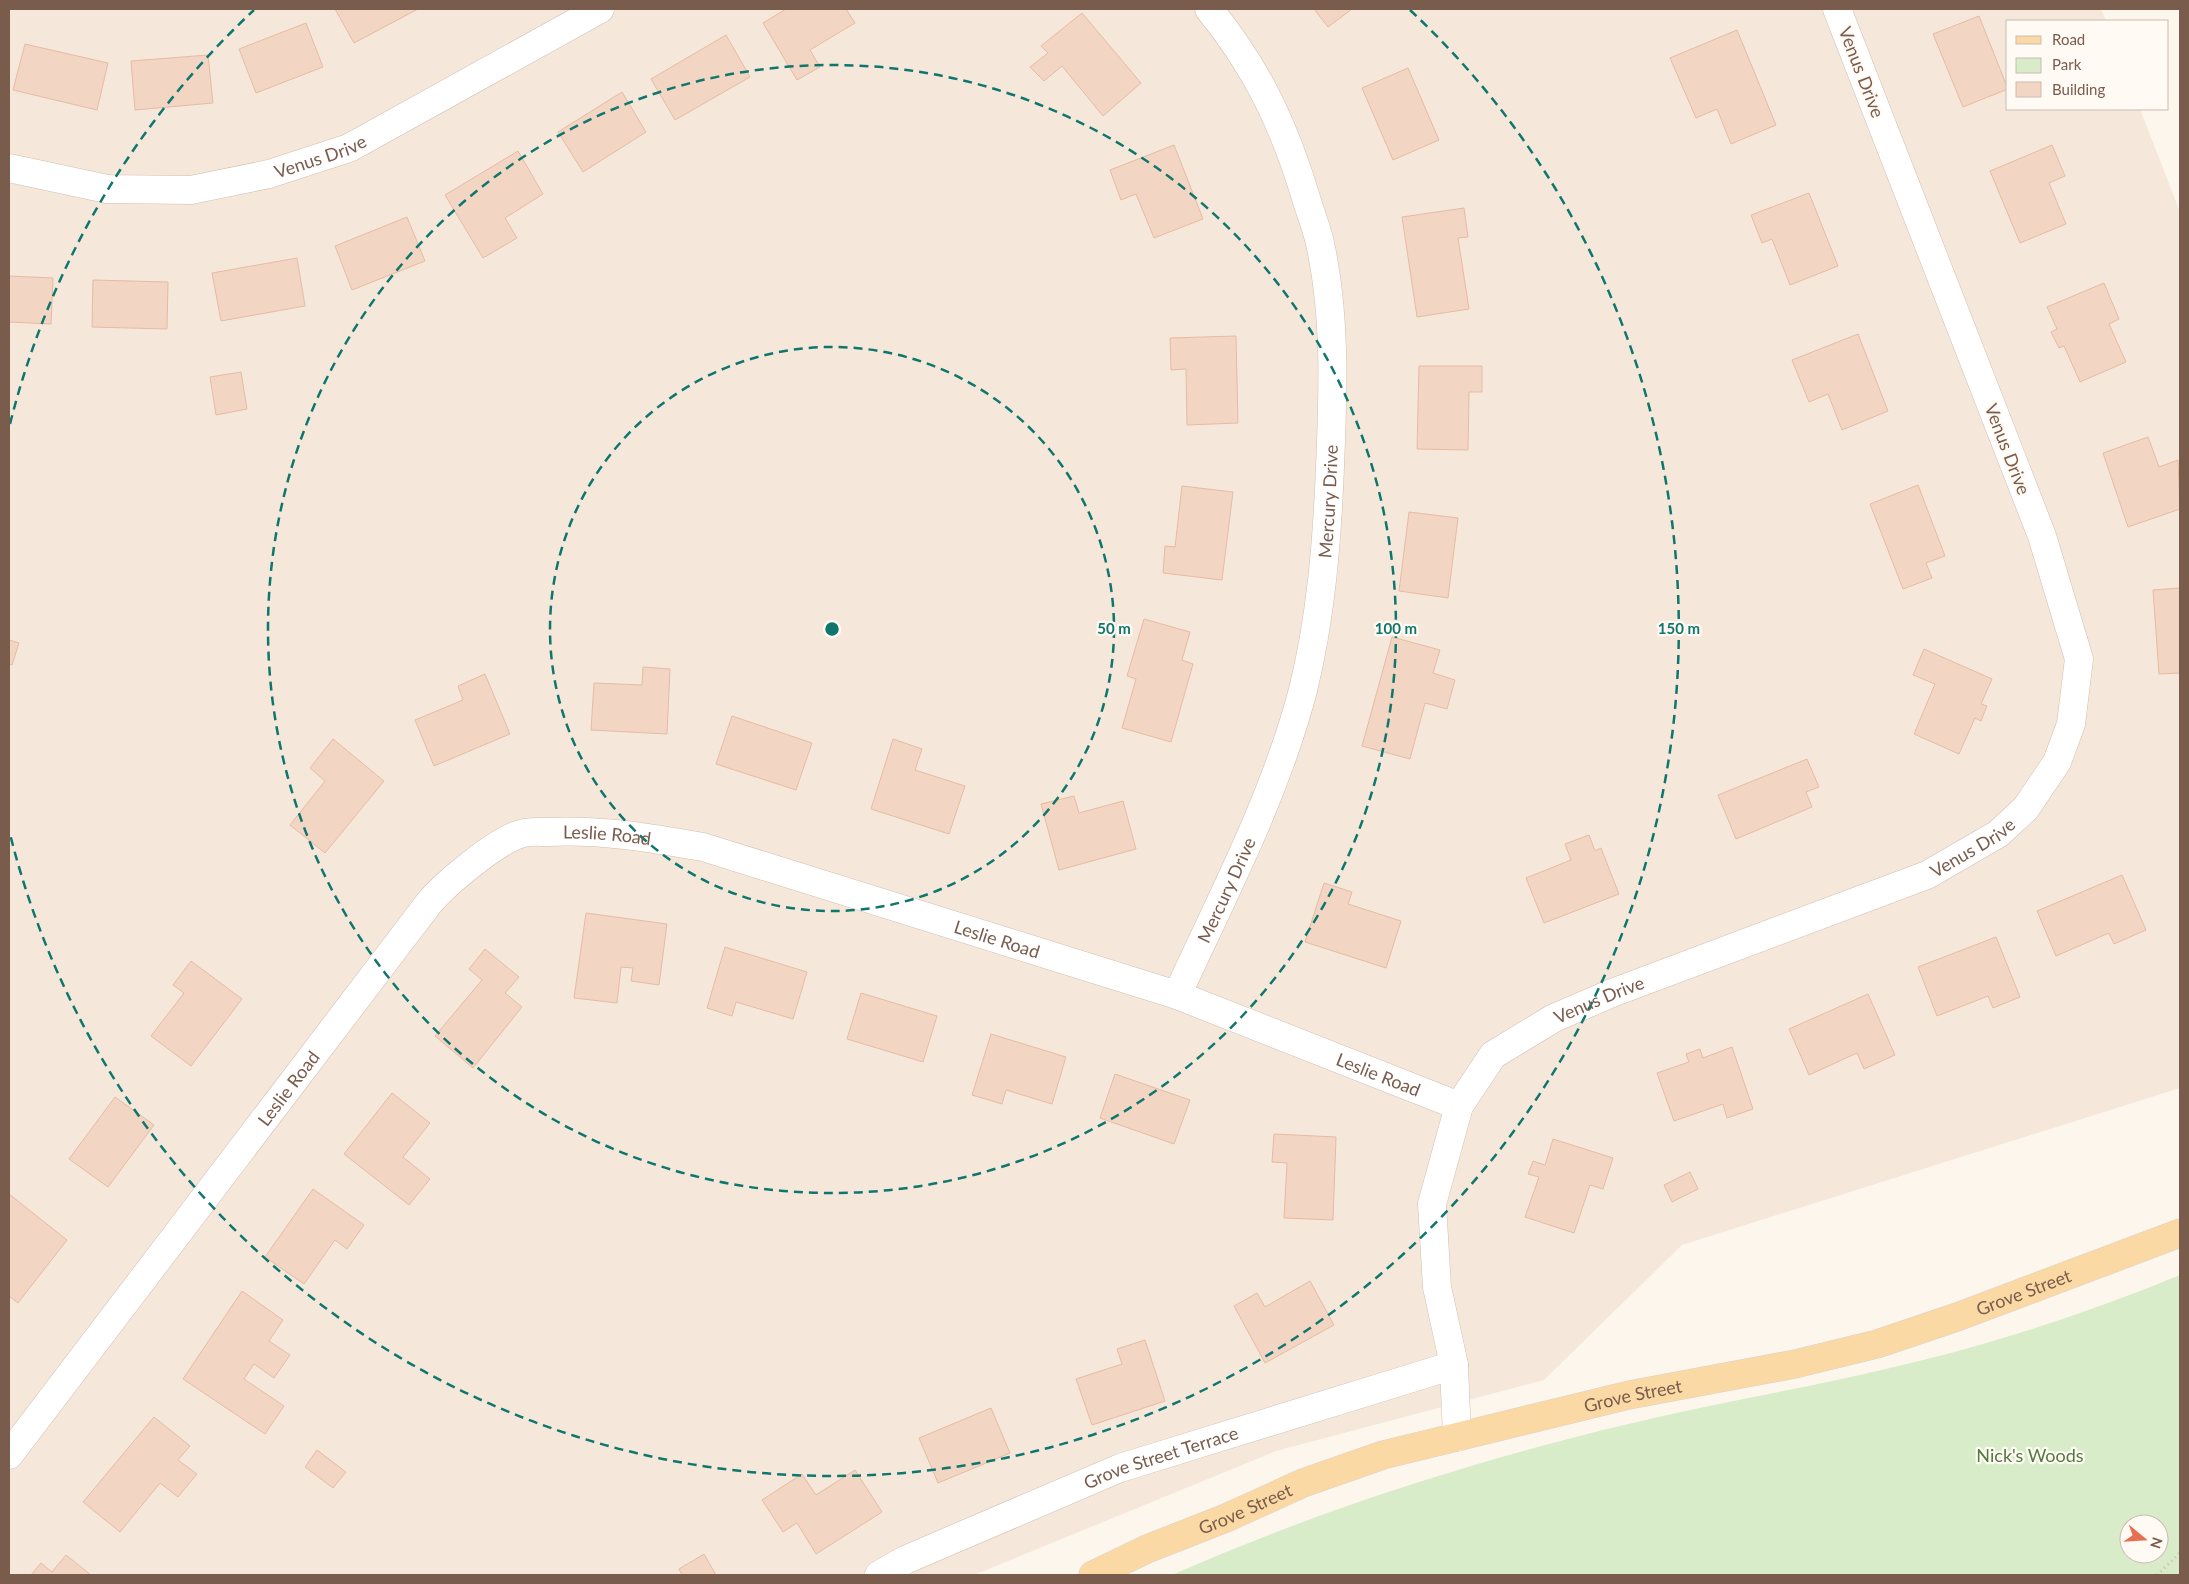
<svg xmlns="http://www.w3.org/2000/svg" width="2189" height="1584" font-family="Lato,sans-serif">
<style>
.residential{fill:#f5e8da}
.green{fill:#d8ecc9;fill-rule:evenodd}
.building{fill:#f3d5c3;stroke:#e6bba3}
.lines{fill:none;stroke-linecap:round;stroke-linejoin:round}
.minor-casing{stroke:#d1beb0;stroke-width:29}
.primary-casing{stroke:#dad1cd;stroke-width:29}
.path{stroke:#d9b8a5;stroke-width:3;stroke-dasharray:1 4;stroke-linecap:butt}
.minor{stroke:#fff;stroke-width:28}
.primary{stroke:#fbd9a5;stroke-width:28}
.ring{fill:none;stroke:#0f766e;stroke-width:2.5;stroke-dasharray:9 6}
.labels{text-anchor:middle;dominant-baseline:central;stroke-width:4.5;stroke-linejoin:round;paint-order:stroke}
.street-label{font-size:18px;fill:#7a5c4d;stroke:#fffaf3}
.park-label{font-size:18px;fill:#537a41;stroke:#fffaf3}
.centre{fill:#0f766e;stroke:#fffaf3;stroke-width:2.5}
.ring-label{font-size:15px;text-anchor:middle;font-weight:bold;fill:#0f766e;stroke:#fffaf3;stroke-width:4.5;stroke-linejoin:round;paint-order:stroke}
</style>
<rect width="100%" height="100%" fill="#fdf6ec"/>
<path class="residential" d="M9,9H2101L2106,21H2008V109H2140L2180,212V1088L1682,1245L1544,1380L1276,1451L974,1575H9Z"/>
<path class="green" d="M2180,1275V1575H1172C1317,1511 1470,1462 1624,1425C1722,1401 1821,1386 1919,1361C2008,1339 2095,1310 2180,1275ZM2129,1524H2159V1554H2129Z"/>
<path class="building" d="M335,9H418L354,43Z
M786,9H846L855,23L810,50L820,67L797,80L763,23Z
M1314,9H1352L1328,27Z
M1082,13L1141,83L1103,116L1062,66L1044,81L1030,67L1048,53L1041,46Z
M1979,16L2008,89L1963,107L1933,34Z
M306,23L323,67L256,93L239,49Z
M1737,30L1776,125L1731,144L1717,109L1696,118L1670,58Z
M726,35L750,77L675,120L651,79Z
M25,44L108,63L97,110L13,90Z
M208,55L213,103L135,110L131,61Z
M1408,68L1439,140L1393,160L1362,88Z
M622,92L646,132L583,172L558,132Z
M1174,145L1203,219L1154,238L1136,194L1121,200L1110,170Z
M2052,145L2065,176L2049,183L2066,224L2020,243L1990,171Z
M518,151L543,194L505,218L517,238L483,258L445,195Z
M1809,193L1838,266L1790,285L1772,239L1762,243L1751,215Z
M1464,208L1468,237L1458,238L1469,309L1417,317L1402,217Z
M407,217L425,261L352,290L335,246Z
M297,258L305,306L221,321L212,273Z
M9,276L53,278L51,324L9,322Z
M93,280L168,282L167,329L92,327Z
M2104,283L2119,319L2109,324L2126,362L2080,382L2064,346L2059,348L2051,332L2057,329L2047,307Z
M1858,334L1888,411L1842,430L1828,394L1809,402L1792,360Z
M1236,336L1238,423L1187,425L1186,369L1171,370L1170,338Z
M1419,366H1482V392H1469L1468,450L1417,449Z
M241,372L247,409L216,415L210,377Z
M2148,437L2159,467L2178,460L2180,509L2128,527L2103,453Z
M1918,485L1945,556L1926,563L1932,578L1903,589L1870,504Z
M1182,486L1233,492L1222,580L1163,573L1165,546L1175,547Z
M1409,512L1458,518L1448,598L1399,591Z
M2180,588V673L2159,674L2153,590Z
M1144,619L1190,632L1182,660L1193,664L1171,742L1122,728L1136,679L1127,676Z
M1392,637L1440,650L1433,673L1455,680L1447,709L1425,703L1410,759L1362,746Z
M9,640L19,643L12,665L9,664Z
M1924,649L1992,679L1981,704L1987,706L1981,721L1975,718L1959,754L1914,734L1935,684L1913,675Z
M643,667L670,669L667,734L591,730L594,683L642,685Z
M485,674L510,734L434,766L415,720L463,700L458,686Z
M732,716L812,743L796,790L716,764Z
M333,739L384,781L325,853L290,825L325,781L310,768Z
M893,739L922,749L915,770L965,786L949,834L871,809Z
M1807,759L1819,787L1806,792L1812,807L1736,839L1718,795Z
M1074,796L1079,813L1123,801L1136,849L1059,870L1041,804Z
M1589,835L1595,851L1601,848L1619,894L1544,923L1526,878L1571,860L1565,844Z
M2122,875L2146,930L2114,944L2109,933L2056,956L2037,911Z
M1324,883L1352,892L1348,904L1401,921L1386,968L1305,942Z
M586,913L667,924L659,985L631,981L633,968L621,967L617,1003L574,998Z
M1996,937L2020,997L1993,1008L1988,996L1937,1016L1918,967Z
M725,947L807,972L793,1019L736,1002L732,1016L707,1008Z
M485,949L519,977L505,993L522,1007L473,1068L435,1036L482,980L469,969Z
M191,961L242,999L191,1066L151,1036L184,993L173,985Z
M861,993L937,1016L923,1062L847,1039Z
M1868,994L1895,1055L1864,1069L1857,1053L1809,1075L1789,1029Z
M991,1034L1066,1057L1052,1104L1006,1090L1002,1104L972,1095Z
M1732,1047L1753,1109L1727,1118L1723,1104L1674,1121L1657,1073L1689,1062L1686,1054L1700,1049L1703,1058Z
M1115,1074L1190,1100L1174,1144L1100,1118Z
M392,1093L430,1123L403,1157L430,1179L409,1205L344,1154Z
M115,1097L154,1125L108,1187L69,1159Z
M1274,1134L1336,1137L1333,1220L1284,1218L1287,1163L1272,1162Z
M1553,1139L1613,1158L1603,1189L1590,1185L1574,1233L1525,1217L1539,1177L1528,1174L1533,1161L1545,1165Z
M1690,1172L1698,1189L1672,1202L1664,1185Z
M313,1189L364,1225L347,1249L335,1240L304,1284L265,1257Z
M9,1194L67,1240L18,1303L9,1296Z
M1310,1281L1334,1325L1265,1363L1234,1306L1257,1293L1265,1307Z
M242,1291L283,1320L269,1341L290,1355L274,1378L254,1364L244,1379L284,1406L265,1434L183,1379Z
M1145,1340L1165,1401L1092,1425L1076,1379L1122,1364L1117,1349Z
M991,1408L1010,1453L938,1483L919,1438Z
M154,1417L190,1446L178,1460L197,1474L178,1497L160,1483L120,1532L83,1502Z
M317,1450L346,1472L333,1488L305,1467Z
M855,1470L882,1512L816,1554L797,1523L783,1532L762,1500L802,1474L816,1495Z
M704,1554L716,1575H682L679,1569Z
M66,1555L91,1575H31L41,1563L52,1572Z"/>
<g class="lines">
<defs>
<g id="minor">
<path id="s1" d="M9,168L107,189L191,190L269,174L349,148L600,9"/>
<path id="s2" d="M1177,995C1223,895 1275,797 1303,690C1321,617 1327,542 1330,467C1333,395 1336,320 1321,248C1318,231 1311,215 1306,198C1284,125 1257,68 1209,9"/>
<path id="s3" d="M1457,1437L1454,1365L1437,1287L1432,1204L1459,1106L1493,1055L1554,1018L1612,993L1927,875L1998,834L2026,808L2057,762L2071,724L2079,659L2042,536L1837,9"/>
<path id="s4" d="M9,1455L429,903C446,883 495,842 520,834C528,831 539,832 547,832C599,829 651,838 703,847L1177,995L1459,1106"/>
<path id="s5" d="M879,1575L905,1560L1120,1468L1454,1365"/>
</g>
<g id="primary">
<path id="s6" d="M1093,1575L1147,1549L1226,1518L1303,1483L1383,1455L1629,1395L1795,1364L1877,1344L1957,1317L2180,1233"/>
</g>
</defs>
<use href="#minor" class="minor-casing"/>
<use href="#primary" class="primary-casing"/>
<path class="path" d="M2157,1575L2180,1553"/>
<use href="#minor" class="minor"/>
<use href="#primary" class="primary"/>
</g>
<g class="ring">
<circle cx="832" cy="629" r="282"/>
<circle cx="832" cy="629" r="564"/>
<path d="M10 424A847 847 0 0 1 254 10M1410 10A847 847 0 1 1 10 834"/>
</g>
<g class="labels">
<g class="street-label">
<text transform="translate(1862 72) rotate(69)">Venus Drive</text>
<text stroke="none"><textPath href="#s1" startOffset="318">Venus Drive</textPath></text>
<text transform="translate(2008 449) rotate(69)">Venus Drive</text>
<text stroke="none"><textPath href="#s2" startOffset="521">Mercury Drive</textPath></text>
<text stroke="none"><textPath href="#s4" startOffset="896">Leslie Road</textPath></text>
<text stroke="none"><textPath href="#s3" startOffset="922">Venus Drive</textPath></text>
<text stroke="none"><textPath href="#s2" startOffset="116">Mercury Drive</textPath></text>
<text stroke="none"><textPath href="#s4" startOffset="1301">Leslie Road</textPath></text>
<text stroke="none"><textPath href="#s3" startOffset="518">Venus Drive</textPath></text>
<text stroke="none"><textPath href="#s4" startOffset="1706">Leslie Road</textPath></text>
<text stroke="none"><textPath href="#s4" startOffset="461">Leslie Road</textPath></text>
<text stroke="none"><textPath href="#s6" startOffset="976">Grove Street</textPath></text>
<text stroke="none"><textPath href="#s6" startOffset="571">Grove Street</textPath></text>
<text stroke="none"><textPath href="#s5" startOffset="306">Grove Street Terrace</textPath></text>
<text stroke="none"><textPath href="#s6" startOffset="166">Grove Street</textPath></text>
</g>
<g class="park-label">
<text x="2030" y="1455">Nick's Woods</text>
</g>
</g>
<circle cx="832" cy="629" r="8" class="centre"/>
<g class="ring-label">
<text x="1114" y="634">50 m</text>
<text x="1396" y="634">100 m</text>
<text x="1679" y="634">150 m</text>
</g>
<rect width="2189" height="1584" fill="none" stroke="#7a5c4d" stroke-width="20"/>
<rect x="2006" y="20" width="162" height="90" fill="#fffaf3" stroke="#cabbb1"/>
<rect x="2016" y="36" width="25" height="8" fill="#fbd9a5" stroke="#cabbb1"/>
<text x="2052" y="45" font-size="15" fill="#7a5c4d">Road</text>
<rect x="2016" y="58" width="25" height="15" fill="#d8ecc9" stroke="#cabbb1"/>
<text x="2052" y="70" font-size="15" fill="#7a5c4d">Park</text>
<rect x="2016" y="82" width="25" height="15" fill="#f3d5c3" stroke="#cabbb1"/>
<text x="2052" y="95" font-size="15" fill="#7a5c4d">Building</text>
<g transform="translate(2144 1539) rotate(108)"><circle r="24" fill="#fffaf3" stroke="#cabbb1"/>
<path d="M0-4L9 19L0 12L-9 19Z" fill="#e76f51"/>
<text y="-8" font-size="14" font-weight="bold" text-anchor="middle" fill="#7a5c4d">N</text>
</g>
</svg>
